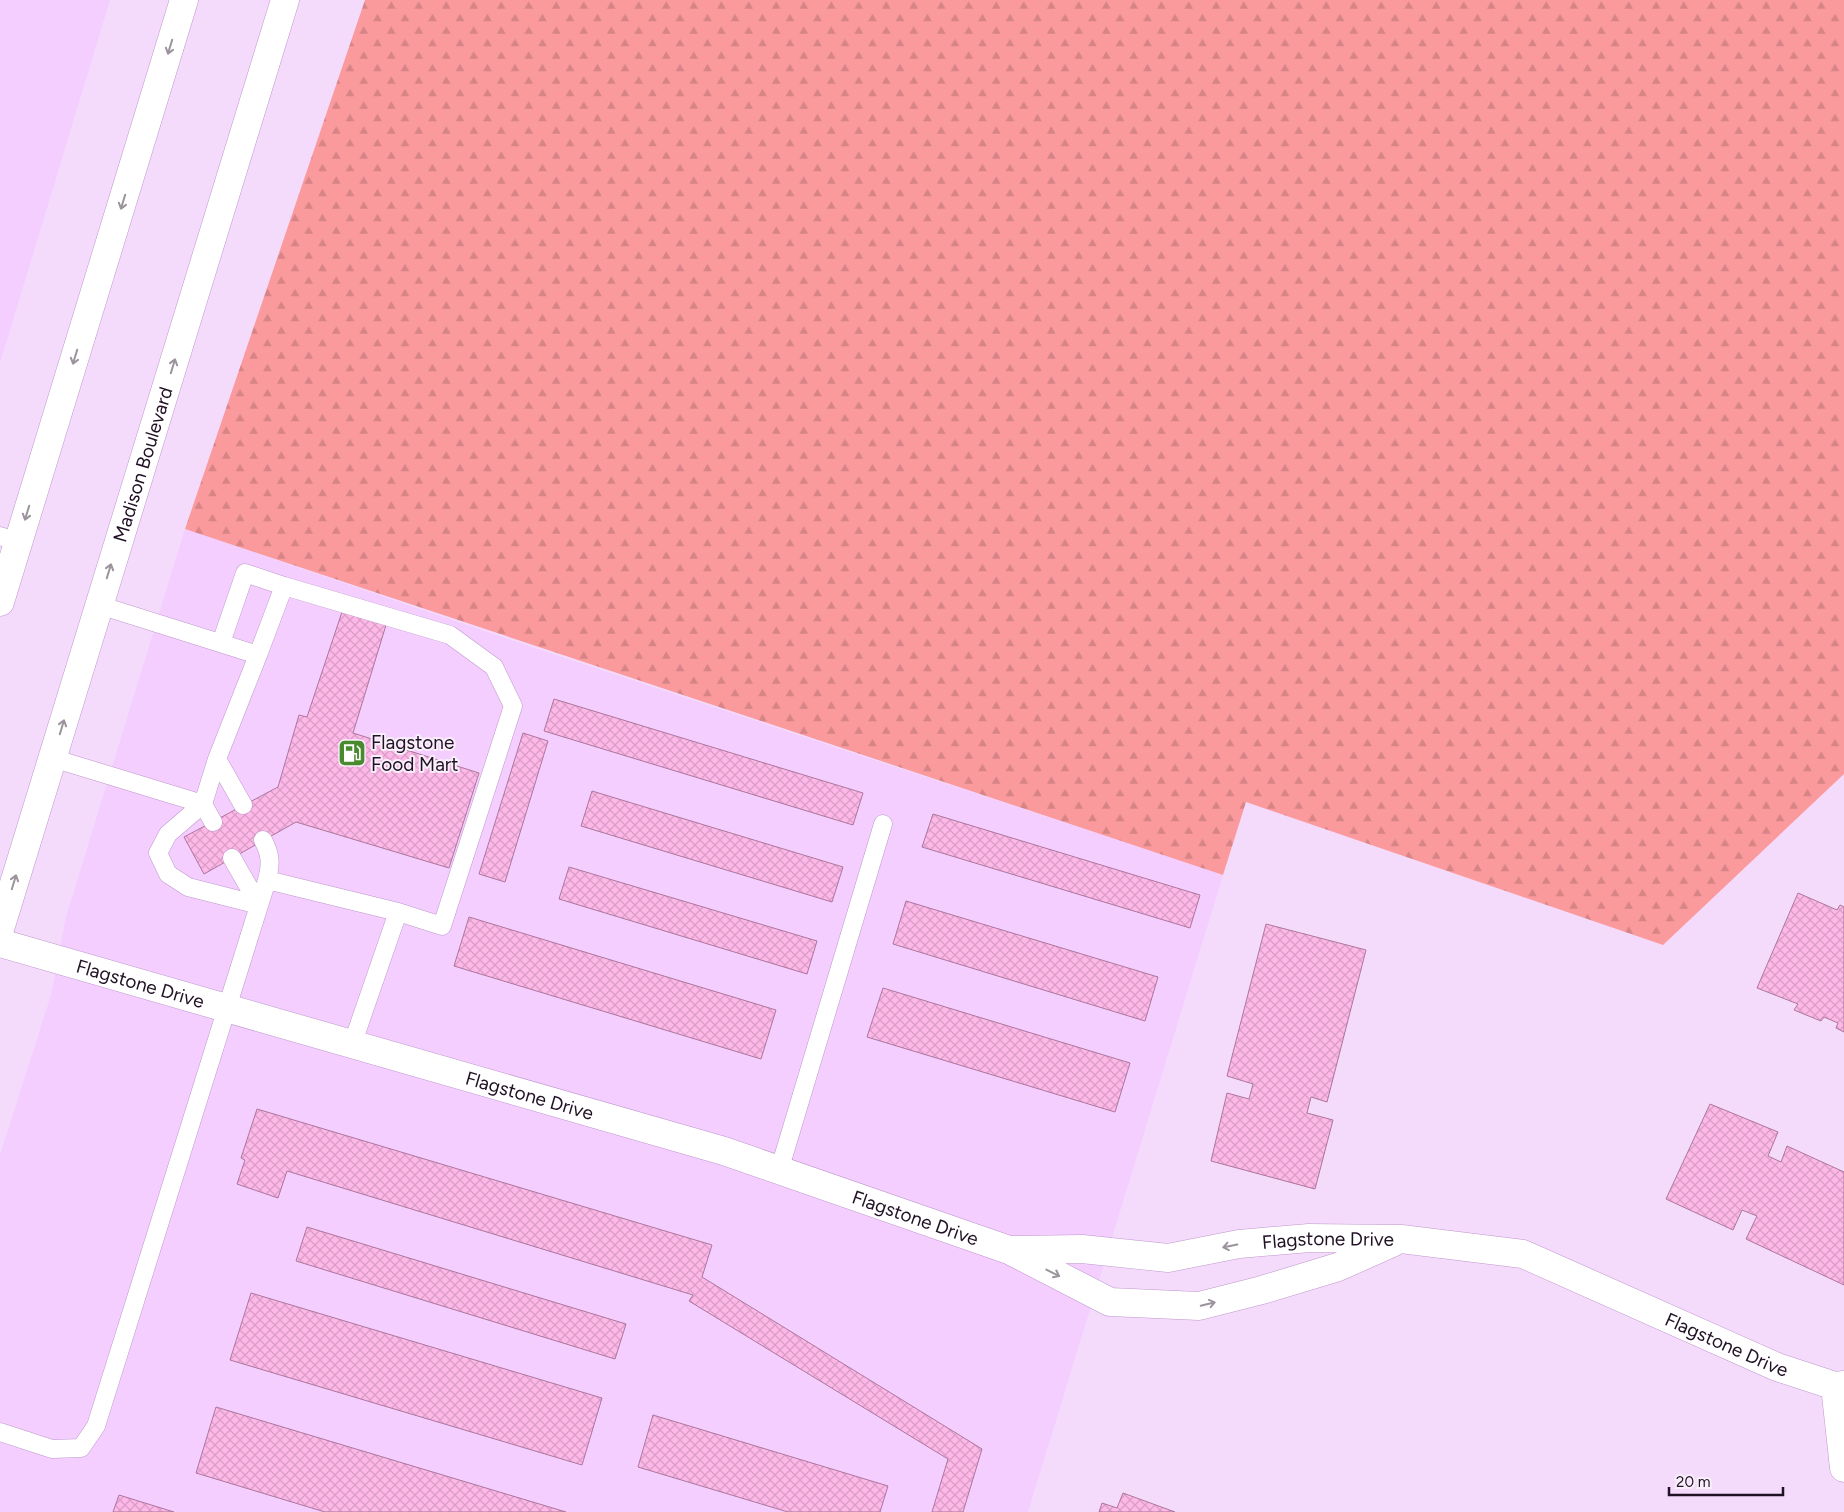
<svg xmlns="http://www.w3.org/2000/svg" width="1844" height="1512" font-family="Figtree,sans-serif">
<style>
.built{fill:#f3ceff}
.forest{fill:url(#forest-firs)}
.building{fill:url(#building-cross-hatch);stroke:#ad769c}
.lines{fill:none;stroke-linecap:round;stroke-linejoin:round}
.service-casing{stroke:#bf97cb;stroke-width:19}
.minor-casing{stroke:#bf97cb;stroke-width:29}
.secondary-casing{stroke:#bf97cb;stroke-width:29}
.service{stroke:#fff;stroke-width:18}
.minor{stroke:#fff;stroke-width:28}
.secondary{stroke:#fff;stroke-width:28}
.oneway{stroke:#9b949c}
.labels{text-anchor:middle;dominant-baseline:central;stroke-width:4;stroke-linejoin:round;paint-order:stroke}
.street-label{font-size:19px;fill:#201124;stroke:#f8effa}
.poi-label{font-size:19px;fill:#201124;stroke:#f8effa;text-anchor:start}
</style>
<defs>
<pattern id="forest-firs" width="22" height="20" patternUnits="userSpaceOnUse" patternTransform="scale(1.25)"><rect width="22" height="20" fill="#fb9a9d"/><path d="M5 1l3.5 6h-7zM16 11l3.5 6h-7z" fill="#d78487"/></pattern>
<pattern id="building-cross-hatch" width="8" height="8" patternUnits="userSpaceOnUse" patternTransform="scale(1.25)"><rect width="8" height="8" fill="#fdb8e8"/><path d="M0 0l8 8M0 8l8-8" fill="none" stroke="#d99dc7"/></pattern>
</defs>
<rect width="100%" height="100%" fill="#f4dbfc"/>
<path class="built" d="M0,0H110L0,363Z
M185,529L541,650L1223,875L1028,1512H0V1155L51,995L66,917Z"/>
<path class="forest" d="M365,0H1844V774L1663,945L1246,802L1223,875L185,529Z"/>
<path class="building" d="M342,612L386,625L353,733L479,773L449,868L296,822L204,874L184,837L278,787L299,715L307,717Z
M554,699L863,793L853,825L544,731Z
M523,733L548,741L505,882L479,874Z
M592,791L843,867L832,902L581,826Z
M933,814L1200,895L1190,928L922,847Z
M569,867L817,941L807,974L559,899Z
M1798,893L1837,910L1840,905L1844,907V1032L1836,1028L1838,1023L1824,1017L1821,1021L1794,1010L1798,1004L1757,988Z
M906,901L1158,977L1145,1021L893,944Z
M469,917L776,1010L761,1059L454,966Z
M1266,924L1366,950L1327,1102L1311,1097L1307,1113L1333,1120L1315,1189L1211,1161L1227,1093L1249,1099L1253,1084L1227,1076Z
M883,988L1130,1063L1115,1112L867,1037Z
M1710,1104L1778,1132L1768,1156L1781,1162L1787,1146L1844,1172V1285L1746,1239L1757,1216L1742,1210L1733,1230L1666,1199Z
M257,1109L712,1245L702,1277L982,1449L963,1512H932L948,1459L689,1301L693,1295L287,1171L278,1198L237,1184L245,1160L241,1158Z
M307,1227L626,1324L615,1359L296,1261Z
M251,1293L602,1398L582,1465L230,1360Z
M216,1407L566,1512H325L196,1473Z
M653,1415L888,1486L880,1512H788L638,1467Z
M1123,1493L1175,1512H1099L1102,1503L1117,1508Z
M119,1495L174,1512H113Z"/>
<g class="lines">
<defs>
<path id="service" d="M0,536L18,542
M99,605L258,655L284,586L450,635L494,667L513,706L442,926L398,912L352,1045
M221,643L245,573L284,586
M52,758L203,804L217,759L258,655
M217,759L243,805
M213,822L203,804L168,834L158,853L168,874L188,887L259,905
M263,840C271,855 271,864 267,880
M232,858L259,905
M779,1171L883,824
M0,1432L52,1449L81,1448L96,1426L267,880L398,912"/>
<g id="minor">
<path id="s1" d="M0,943L724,1151L1009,1250L1082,1249L1168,1258L1239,1244L1309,1238L1401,1239L1523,1254L1777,1367L1835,1386L1844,1385"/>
<path d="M1013,1252L1110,1302L1199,1306L1262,1290L1338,1267L1392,1243"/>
<path d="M1835,1386L1844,1468"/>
</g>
<g id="secondary">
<path d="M0,602L184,0"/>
<path id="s2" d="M0,929L285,0"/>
</g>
</defs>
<use href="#service" class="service-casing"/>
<use href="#minor" class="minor-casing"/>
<use href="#secondary" class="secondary-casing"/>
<use href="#service" class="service"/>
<use href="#minor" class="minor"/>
<use href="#secondary" class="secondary"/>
</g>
<defs><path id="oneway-shaft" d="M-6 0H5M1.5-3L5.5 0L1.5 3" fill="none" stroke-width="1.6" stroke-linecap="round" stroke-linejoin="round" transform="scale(1.25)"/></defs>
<g class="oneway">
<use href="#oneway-shaft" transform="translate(170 47) rotate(107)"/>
<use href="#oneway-shaft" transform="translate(123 202) rotate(107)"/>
<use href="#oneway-shaft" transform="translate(75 357) rotate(107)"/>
<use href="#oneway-shaft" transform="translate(173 366) rotate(-73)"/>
<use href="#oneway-shaft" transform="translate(27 513) rotate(107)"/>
<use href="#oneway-shaft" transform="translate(109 571) rotate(-73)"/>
<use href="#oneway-shaft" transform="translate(62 727) rotate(-73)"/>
<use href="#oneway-shaft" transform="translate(14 882) rotate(-73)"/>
<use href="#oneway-shaft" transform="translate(1230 1246) rotate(169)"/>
<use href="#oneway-shaft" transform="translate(1053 1273) rotate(27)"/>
<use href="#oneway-shaft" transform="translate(1208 1304) rotate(-14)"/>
</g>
<defs>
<symbol id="fuel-square" viewBox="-11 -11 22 22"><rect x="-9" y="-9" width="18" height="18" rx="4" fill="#488a2e" stroke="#f8effa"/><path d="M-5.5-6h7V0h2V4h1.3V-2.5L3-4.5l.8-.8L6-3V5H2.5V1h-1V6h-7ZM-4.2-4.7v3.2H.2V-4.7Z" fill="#fff"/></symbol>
</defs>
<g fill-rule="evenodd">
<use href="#fuel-square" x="336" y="737" width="32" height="32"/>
</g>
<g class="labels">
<g class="street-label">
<text stroke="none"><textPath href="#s2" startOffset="486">Madison Boulevard</textPath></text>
<text stroke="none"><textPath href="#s1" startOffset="146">Flagstone Drive</textPath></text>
<text stroke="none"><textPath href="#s1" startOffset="551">Flagstone Drive</textPath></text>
<text stroke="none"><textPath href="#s1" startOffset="956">Flagstone Drive</textPath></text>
<text stroke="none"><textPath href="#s1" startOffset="1376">Flagstone Drive</textPath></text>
<text stroke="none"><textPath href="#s1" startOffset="1795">Flagstone Drive</textPath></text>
</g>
<g class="poi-label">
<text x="371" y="742">Flagstone<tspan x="371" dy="22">Food Mart</tspan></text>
</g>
</g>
<path d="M1669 1487v8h114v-8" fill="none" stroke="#201124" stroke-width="2.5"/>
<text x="1676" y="1487" font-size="15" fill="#201124" stroke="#f8effa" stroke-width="4" paint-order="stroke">20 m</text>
</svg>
